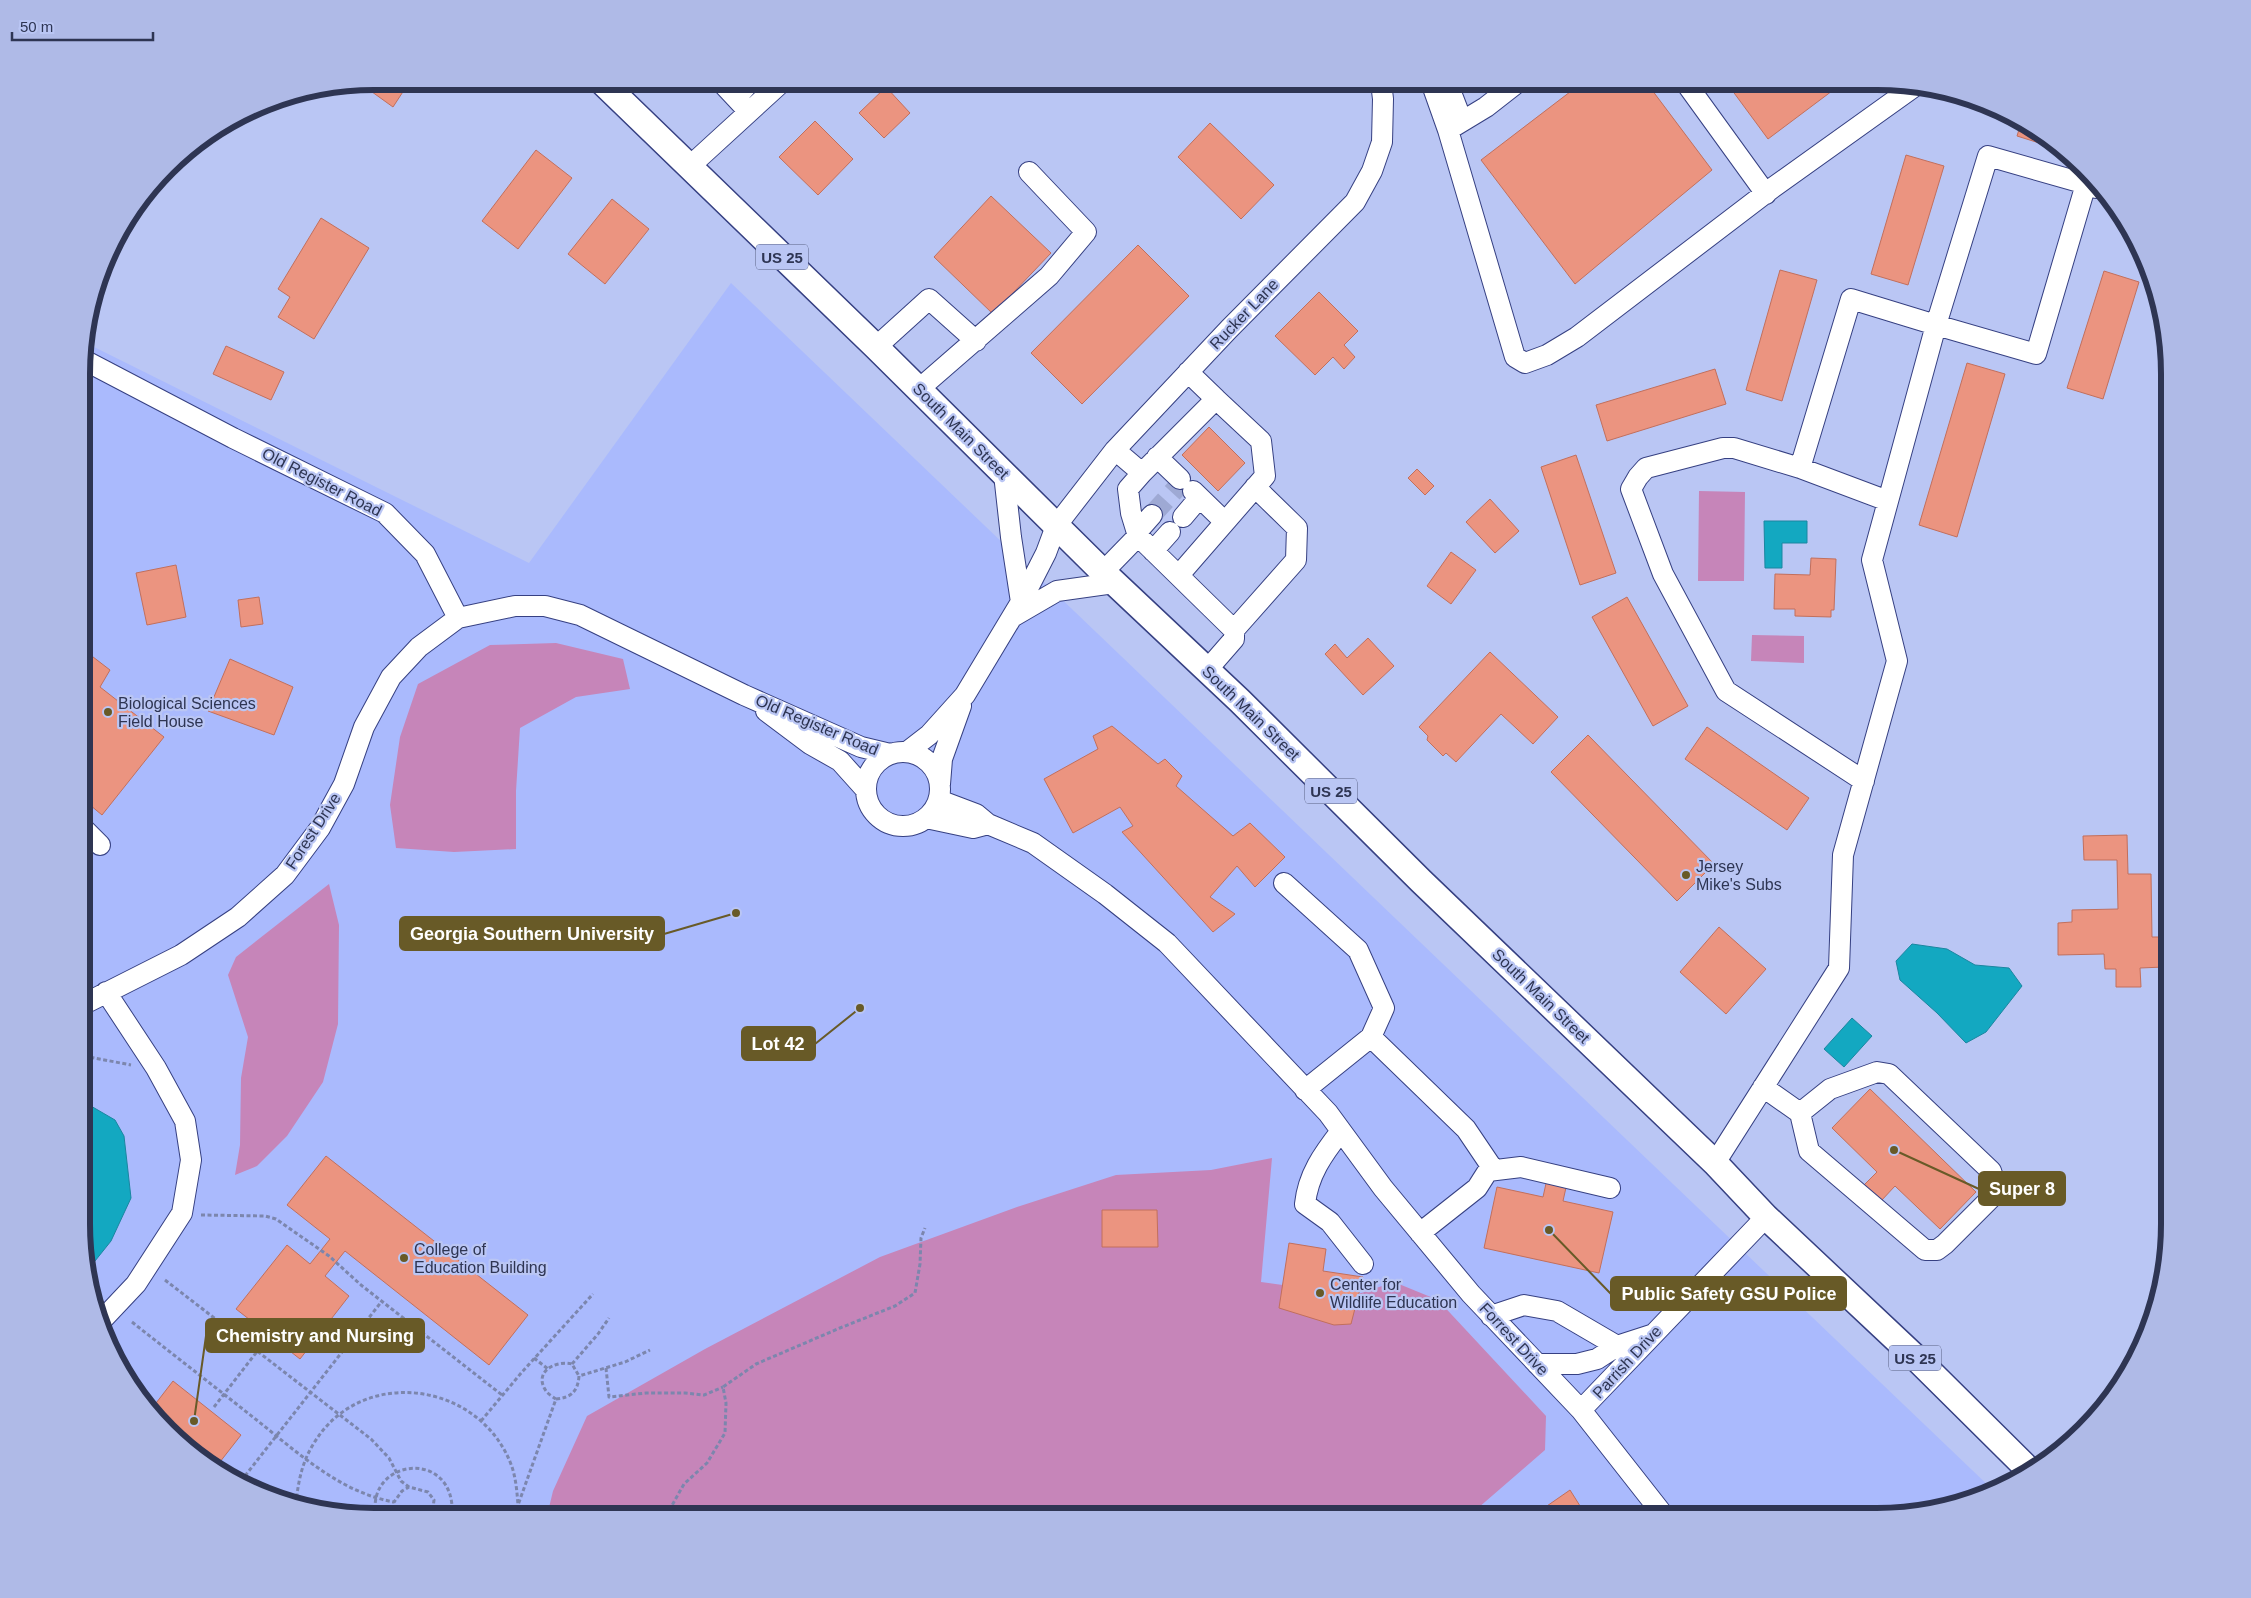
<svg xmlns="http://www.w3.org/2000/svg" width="2251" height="1598" font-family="Arial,sans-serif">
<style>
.built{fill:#aabafd}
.green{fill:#c685b9}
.water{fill:#13a8c1;stroke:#1b86a0}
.building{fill:#eb9480;stroke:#c26f5c}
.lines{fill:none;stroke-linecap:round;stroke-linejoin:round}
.minor-tunnel{stroke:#9ea9d4;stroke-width:20;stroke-dasharray:20 10;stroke-linecap:butt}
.minor-casing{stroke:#364082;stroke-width:22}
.major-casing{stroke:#364082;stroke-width:28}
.path{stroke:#7c86ad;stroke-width:3;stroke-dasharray:4 2.5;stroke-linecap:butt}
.minor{stroke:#fff;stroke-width:20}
.major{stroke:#fff;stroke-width:25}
.poi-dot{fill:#685a27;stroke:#bac6f4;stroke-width:2}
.labels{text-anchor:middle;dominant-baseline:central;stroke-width:4.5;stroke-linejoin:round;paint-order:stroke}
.shield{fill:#bac6f4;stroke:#586083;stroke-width:1}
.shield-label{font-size:15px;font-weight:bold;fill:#2e3553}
.street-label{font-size:16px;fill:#2e3553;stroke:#bac6f4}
.poi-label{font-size:16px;fill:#2e3553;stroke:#bac6f4;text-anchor:start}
.rim{fill:none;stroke:#2e3553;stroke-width:6}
.leader{fill:none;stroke:#685a27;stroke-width:2}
.callout-dot{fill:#685a27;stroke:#bac6f4;stroke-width:2}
.callout{fill:#685a27;stroke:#685a27;stroke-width:2}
.callout-label{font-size:18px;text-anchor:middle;font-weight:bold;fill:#fff}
</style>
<rect width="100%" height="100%" fill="#bac6f4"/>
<path class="built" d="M731,283L1994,1491L1953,1507L1878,1517L355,1516L279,1501L196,1457L120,1370L84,1262V342L529,563Z"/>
<path class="green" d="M1699,491L1745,492L1744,581H1698Z
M1752,635L1804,636V663L1751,661Z
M556,643L623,659L630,689L576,697L520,728L516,791V849L454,852L396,848L390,805L400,737L418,684L490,645Z
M329,884L339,925L338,1024L323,1082L287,1136L257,1166L235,1175L240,1145L241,1078L248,1037L228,975L236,957Z
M1272,1158L1261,1282L1355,1295L1394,1282L1438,1300L1546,1416L1545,1450L1478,1508L1480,1517L547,1516L553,1491L587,1416L705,1349L880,1257L1017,1207L1116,1175L1211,1170Z"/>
<path class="water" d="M1764,521H1807V543H1782V568H1765Z
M1912,944L1947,949L1975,965L2009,968L2022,986L1986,1032L1966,1043L1937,1013L1900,980L1896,961Z
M1852,1018L1872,1036L1844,1067L1824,1049Z
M84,1102L115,1120L124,1136L131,1198L111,1241L87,1271L84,1262Z"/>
<path class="building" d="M374,81H410L393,107L361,84Z
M1583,82H1646L1712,170L1575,284L1481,160Z
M1726,82H1844L1768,139Z
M886,87L910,113L884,138L859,113Z
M815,121L853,159L818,195L779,157Z
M1210,123L1274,185L1241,219L1178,157Z
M2021,123L2055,141V148L2017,136Z
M536,150L572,178L518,249L482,221Z
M1906,155L1944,166L1908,285L1871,274Z
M991,196L1051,253L993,314L934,257Z
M612,199L649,229L605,284L568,254Z
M321,218L369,248L314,339L278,317L290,297L278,289Z
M1138,245L1189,296L1082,404L1031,353Z
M1780,270L1817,280L1782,401L1746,390Z
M2104,271L2139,282L2103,399L2067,388Z
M1319,292L1358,331L1344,345L1355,357L1344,369L1333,357L1315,375L1275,336Z
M226,346L284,372L271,400L213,374Z
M1967,363L2005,374L1957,537L1919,525Z
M1715,369L1726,404L1607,441L1596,405Z
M1209,427L1245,463L1218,491L1182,455Z
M1576,455L1616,573L1580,585L1541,467Z
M1417,469L1434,486L1425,495L1408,478Z
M1490,499L1519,531L1495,553L1466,522Z
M1451,552L1476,570L1451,604L1427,586Z
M1811,558L1836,559L1834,610H1831V617L1795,616V609H1774L1775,574L1810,575Z
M176,565L186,617L147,625L136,573Z
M259,597L263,624L241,627L238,600Z
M1627,597L1688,706L1653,726L1592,617Z
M1368,638L1394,666L1363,695L1325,654L1335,644L1347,658Z
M84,650L110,670L100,687L164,737L102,815L84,800Z
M1490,652L1558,717L1533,744L1501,714L1456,762L1446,753L1443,756L1427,740L1428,736L1419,727Z
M230,659L293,687L274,735L208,711Z
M1112,726L1158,764L1165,759L1182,776L1176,786L1233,836L1250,823L1285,857L1255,887L1237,866L1210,897L1235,914L1213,932L1122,832L1133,826L1120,807L1073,833L1044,779L1098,749L1093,736Z
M1707,727L1809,798L1787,830L1685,759Z
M1588,735L1714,864L1677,901L1551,772Z
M2127,835L2128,874H2151L2152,937H2163L2164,967L2140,968L2141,987H2116V969H2105L2104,954L2058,955V923L2072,922V910L2118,909L2117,860H2084L2083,836Z
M1719,927L1766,969L1726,1014L1680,972Z
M1870,1089L1976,1192L1940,1229L1895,1186L1881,1201L1864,1185L1877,1172L1832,1128Z
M326,1156L528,1315L489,1365L345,1251L325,1276L349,1296L300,1359L236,1309L287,1245L310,1264L330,1239L287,1205Z
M1547,1179L1567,1183L1563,1201L1613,1212L1599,1273L1484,1248L1497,1187L1543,1197Z
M1102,1210H1157L1158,1247H1102Z
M1289,1243L1326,1249L1323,1271L1363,1277L1351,1324L1334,1325L1279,1308Z
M173,1381L241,1435L216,1467L196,1457L153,1407Z
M1570,1490L1587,1517H1531Z"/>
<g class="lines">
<path class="minor-tunnel" d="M1152,515L1183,481"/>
<defs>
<path id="minor" d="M720,81L749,112
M1431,82L1448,130L1515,357L1525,363L1547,355L1577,337L1771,189L1915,86
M1447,82L1462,121
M1685,82L1766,194
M736,98L751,81
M1448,130L1486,107L1518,82
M689,167L783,81
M2088,178L2086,184L2036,354L1936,325L1988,156L2086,184L2096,188
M876,347L929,299L976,341
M84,360L233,438L385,513L425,554L458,618
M919,389L1049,276L1086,232L1029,172
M1157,457L1180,479
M1800,468L1734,448H1723L1646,468L1638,477L1631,489L1663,574L1726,691L1864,781
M1142,473L1216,399L1188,372
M1004,474L1011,537L1021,602
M1193,491L1225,522
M1183,517L1199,498
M1137,532L1152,515
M1138,536L1234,630V639L1207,670
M1153,551L1170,532
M1103,572L1138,536L1131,513L1128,489L1142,473L1115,450
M1179,575L1265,476L1261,441L1216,399
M1014,616L1057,591L1114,583
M1234,630L1296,560L1297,528L1255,487
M766,711L810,744L840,761L866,790
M907,752L929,735L965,695L1021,602L1046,553L1056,526L1115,450L1229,329L1355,202L1372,171L1382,142L1383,99L1381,82
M866 789a37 37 0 1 1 74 0a37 37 0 1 1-74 0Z
M940,784L942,759L961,706
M939,800L976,814L988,824L1033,843L1105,894L1167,943L1328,1113L1383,1188L1471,1294L1581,1410L1665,1517
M926,818L973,828L988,824
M84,829L100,845
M1284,883L1358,950L1384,1008L1371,1037L1305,1090
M84,1004L181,955L238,917L285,875L320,828L344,784L364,727L391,677L419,647L458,618L515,606H545L580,615L744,695L861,747L890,754
M1371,1037L1466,1129L1491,1166L1477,1188L1420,1233
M1763,1087L1800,1113L1809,1151L1925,1250H1937L1945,1244L1995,1194V1183L1991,1171L1889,1074L1877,1072L1830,1089L1800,1113
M1341,1131C1323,1154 1308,1175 1305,1204L1330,1222L1363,1264
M1715,1163L1839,968L1843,855L1897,661L1872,560L1936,325L1851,299L1800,468L1888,501
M1488,1171L1521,1167L1610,1188
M1491,1316L1524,1305L1557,1311L1617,1346L1651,1335
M103,1319L136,1284L182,1213L191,1160L185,1121L156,1068L106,992
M1537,1364H1577L1597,1359L1617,1346
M1581,1410L1766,1217"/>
<path id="major" d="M601,81L876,347L1103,572L1240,701L1421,881L1715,1163L1766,1217L1915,1357L2030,1471"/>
</defs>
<use href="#minor" class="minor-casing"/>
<use href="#major" class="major-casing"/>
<path class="path" d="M84,1056L131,1065
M201,1215L265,1216L276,1219L329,1256L361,1285L502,1395
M165,1280L371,1439L389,1458L401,1481L409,1487
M132,1322C171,1353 210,1383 249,1414C293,1448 337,1492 394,1502
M534,1358L548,1369
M572,1364L598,1334L609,1318
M606,1368L609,1397L646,1393H685L704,1395L723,1387
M556,1399C553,1397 548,1394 546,1391C533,1372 555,1360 572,1364L579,1376
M214,1407L266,1340
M481,1421L522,1372L593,1294
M241,1481L382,1301
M296,1504C298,1482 302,1462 314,1443C362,1364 482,1382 512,1467C516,1479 517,1492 518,1505
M376,1516C365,1458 457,1447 452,1516
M397,1516L394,1502L402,1491L409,1487L428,1492L434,1500L432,1516
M517,1516L518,1505L556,1399C571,1398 578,1391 579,1376L625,1362L650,1350
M666,1516L684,1484L707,1463L725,1433L726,1403L723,1387L756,1364L840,1328L895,1306L915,1293L920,1264L921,1238L925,1228"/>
<use href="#minor" class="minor"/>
<use href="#major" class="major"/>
</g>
<g class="poi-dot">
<circle cx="108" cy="712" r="5"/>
<circle cx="1686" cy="875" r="5"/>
<circle cx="404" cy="1258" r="5"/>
<circle cx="1320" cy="1293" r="5"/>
</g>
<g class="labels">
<g class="shield">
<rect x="756" y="244.5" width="52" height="25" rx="4"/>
<rect x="1305" y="778.5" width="52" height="25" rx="4"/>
<rect x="1889" y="1345.5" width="52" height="25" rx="4"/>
</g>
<g class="shield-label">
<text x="782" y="257">US 25</text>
<text x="1331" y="791">US 25</text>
<text x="1915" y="1358">US 25</text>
</g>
<g class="street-label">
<text transform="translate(1244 314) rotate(-46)">Rucker Lane</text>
<text transform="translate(961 431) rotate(45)">South Main Street</text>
<text transform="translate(322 482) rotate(27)">Old Register Road</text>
<text transform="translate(1251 713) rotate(44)">South Main Street</text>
<text transform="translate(817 725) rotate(23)">Old Register Road</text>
<text transform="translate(313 831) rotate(-57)">Forest Drive</text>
<text transform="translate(1541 996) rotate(44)">South Main Street</text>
<text transform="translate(1514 1339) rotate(47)">Forrest Drive</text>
<text transform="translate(1627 1362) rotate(-47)">Parrish Drive</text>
</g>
<g class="poi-label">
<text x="118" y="703">Biological Sciences<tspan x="118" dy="18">Field House</tspan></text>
<text x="1696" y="866">Jersey<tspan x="1696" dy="18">Mike's Subs</tspan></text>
<text x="414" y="1249">College of<tspan x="414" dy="18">Education Building</tspan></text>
<text x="1330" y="1284">Center for<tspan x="1330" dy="18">Wildlife Education</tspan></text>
</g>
</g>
<path d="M0 0H2251V1598H0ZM374 90H1877A284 284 0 0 1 2161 374V1224A284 284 0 0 1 1877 1508H374A284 284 0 0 1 90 1224V374A284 284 0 0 1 374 90Z" fill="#afbae7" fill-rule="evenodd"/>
<path class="rim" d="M374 90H1877A284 284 0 0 1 2161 374V1224A284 284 0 0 1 1877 1508H374A284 284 0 0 1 90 1224V374A284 284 0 0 1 374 90Z"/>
<path class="leader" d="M736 913L664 934M860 1008L815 1044M1894 1150L1979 1189M1549 1230L1611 1294M194 1421L206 1336"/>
<g class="callout-dot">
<circle cx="736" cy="913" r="5"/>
<circle cx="860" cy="1008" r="5"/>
<circle cx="1894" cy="1150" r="5"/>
<circle cx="1549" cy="1230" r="5"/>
<circle cx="194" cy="1421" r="5"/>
</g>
<g class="callout">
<rect x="400" y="917" width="264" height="33" rx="5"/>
<rect x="742" y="1027" width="73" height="33" rx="5"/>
<rect x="1979" y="1172" width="86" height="33" rx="5"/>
<rect x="1611" y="1277" width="235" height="33" rx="5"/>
<rect x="206" y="1319" width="218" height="33" rx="5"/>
</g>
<g class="callout-label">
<text x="532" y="940">Georgia Southern University</text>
<text x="778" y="1050">Lot 42</text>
<text x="2022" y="1195">Super 8</text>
<text x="1729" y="1300">Public Safety GSU Police</text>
<text x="315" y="1342">Chemistry and Nursing</text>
</g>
<path d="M12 32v8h141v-8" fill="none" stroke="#2e3553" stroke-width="2.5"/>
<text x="20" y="32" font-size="15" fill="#2e3553" stroke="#bac6f4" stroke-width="4" paint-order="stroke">50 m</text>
</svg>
